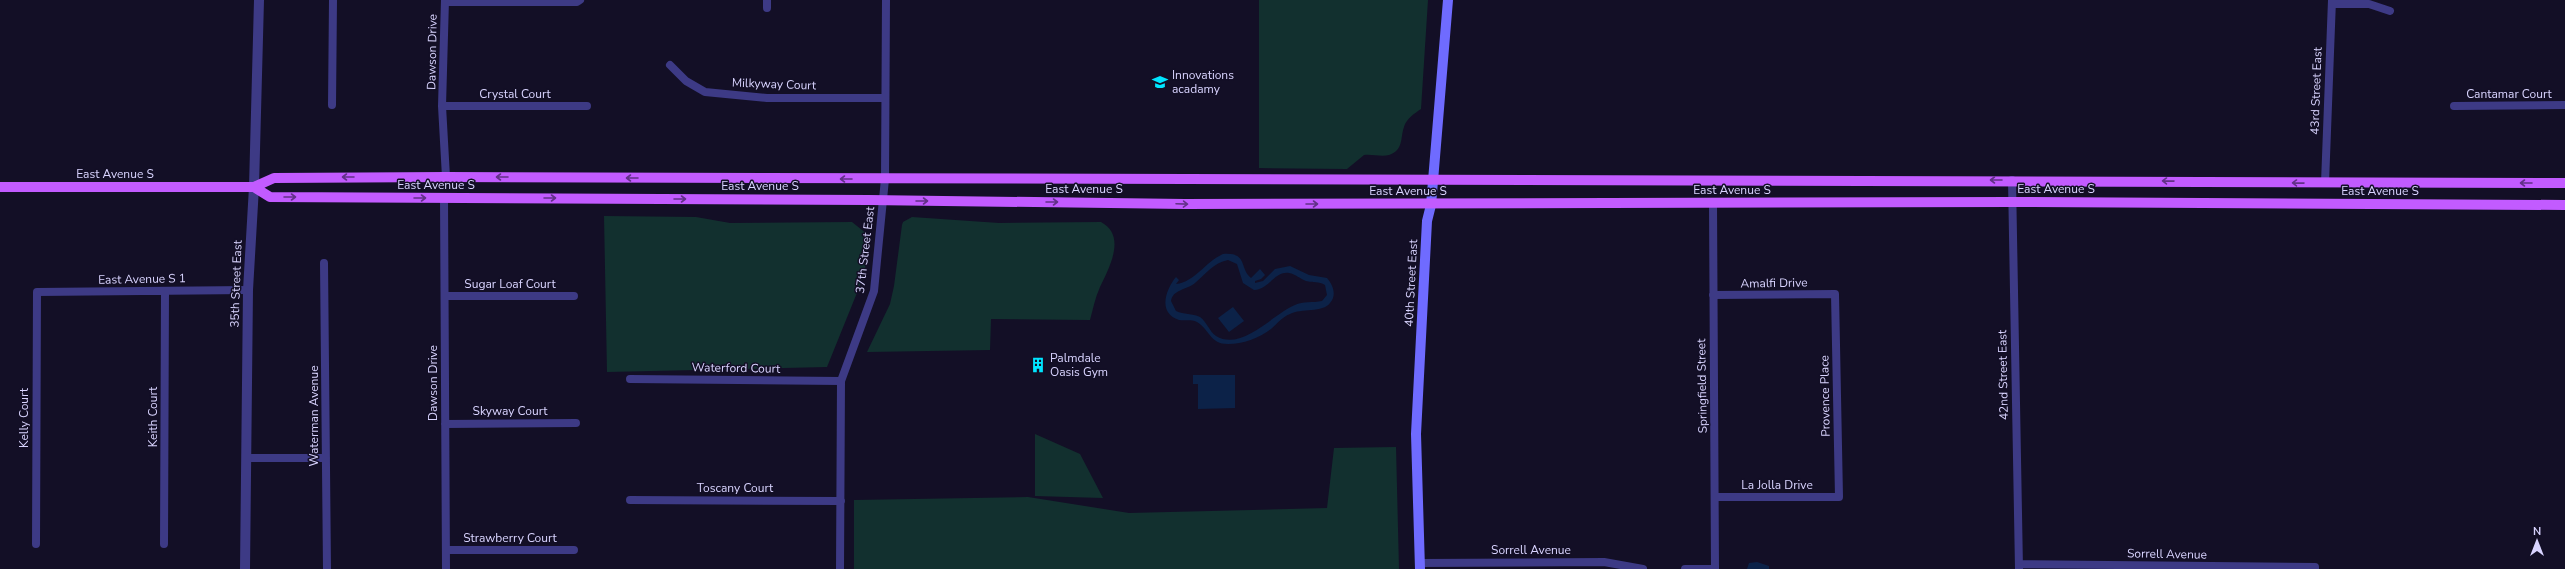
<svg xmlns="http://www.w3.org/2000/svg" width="2565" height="569" font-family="'Nunito Sans',sans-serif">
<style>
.green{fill:#12302f}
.water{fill:#0c2248;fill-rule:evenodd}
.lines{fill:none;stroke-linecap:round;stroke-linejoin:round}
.minor{stroke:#3d3a85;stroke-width:8}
.tertiary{stroke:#3d3a85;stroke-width:10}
.secondary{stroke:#6f6bff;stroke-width:10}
.primary{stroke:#c25bff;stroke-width:10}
.oneway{stroke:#623188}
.labels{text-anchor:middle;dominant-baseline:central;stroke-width:3;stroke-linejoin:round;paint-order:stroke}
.street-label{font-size:12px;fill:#d9d4ff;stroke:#130f26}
.poi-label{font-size:12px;fill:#d9d4ff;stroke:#130f26;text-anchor:start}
</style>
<rect width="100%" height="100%" fill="#130f26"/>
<path class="green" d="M1259,0H1428L1421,109C1415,113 1406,119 1404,127C1400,138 1404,150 1389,155C1381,157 1373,154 1364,155L1347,169L1259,168Z
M604,216L696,217L730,223L852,222L867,234L865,273L827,367L607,372Z
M912,217L999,223L1101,222C1127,236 1109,268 1100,287C1095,298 1093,309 1090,320L991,319L990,350L867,352L890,304L894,286L902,225L903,222Z
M1035,434L1080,454L1103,498L1035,496Z
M1396,447L1399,569H854V500L1028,497L1129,513L1327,508L1334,448Z"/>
<path class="water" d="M1223,254C1248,252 1239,268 1251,278L1260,269L1265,275L1261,279L1255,281V283L1263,281L1275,269L1290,266L1309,275L1327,278C1333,285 1337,295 1330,303C1323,313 1301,308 1290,314C1282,317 1277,324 1271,329C1259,338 1243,344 1228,344C1210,344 1210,330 1197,322C1191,319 1185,321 1179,320C1157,313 1166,289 1176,277L1179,280L1176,284C1195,282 1205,262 1223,254ZM1228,260L1237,264L1243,283L1254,290C1269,290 1274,271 1289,273C1296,274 1300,279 1306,281C1313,283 1319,281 1325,285L1327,295L1322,301C1313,303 1303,301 1295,305C1274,313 1242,352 1216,336C1209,331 1207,322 1200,317C1192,313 1184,315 1176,311L1171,301C1173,289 1187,290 1195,283C1206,274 1213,263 1228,260Z
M1233,307L1244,321L1229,332L1218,318Z
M1193,375H1235V408L1198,409V384H1193Z
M1757,562L1769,566V569H1747L1749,563Z"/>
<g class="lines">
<path class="minor" d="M445,0L442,106L446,177
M445,2H577L580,0
M2332,4H2369L2390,11
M767,8V0
M670,65L686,81L705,92L767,98H885
M332,105L333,0
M442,106H587
M2454,106L2565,105
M2012,180L2019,569
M2325,183L2332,0
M444,198L446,569
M1713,203L1715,569
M324,263L327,569
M1713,295L1835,294L1839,497H1716
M445,296H574
M630,379L841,381
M445,424L576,423
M247,458H326
M630,500L841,501
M36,544L37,292L248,290
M164,544L165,291
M447,550H574
M1420,563L1604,562L1643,569
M2019,564L2315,567V569
M840,569L841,381L874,291L885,179L886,0
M1685,569H1715"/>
<path class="tertiary" d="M245,569L248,290L254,187L259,0"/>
<path class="secondary" d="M1420,569L1416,434L1427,221L1431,205L1448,0"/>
<path class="primary" d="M0,187H254L274,178L446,177L2565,183
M254,187L270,197L869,200L1185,204L2012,202L2565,205"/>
</g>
<defs><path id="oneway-shaft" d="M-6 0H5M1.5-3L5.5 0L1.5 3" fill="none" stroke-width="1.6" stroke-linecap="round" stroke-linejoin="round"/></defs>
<g class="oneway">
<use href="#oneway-shaft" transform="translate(348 177) rotate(180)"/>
<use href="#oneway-shaft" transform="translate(502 177) rotate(-180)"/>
<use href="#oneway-shaft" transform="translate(632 178) rotate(-180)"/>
<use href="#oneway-shaft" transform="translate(846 179) rotate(-180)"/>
<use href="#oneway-shaft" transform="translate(1996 180) rotate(-180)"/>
<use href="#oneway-shaft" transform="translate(2168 181) rotate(-179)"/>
<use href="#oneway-shaft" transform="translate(2298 183) rotate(-179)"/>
<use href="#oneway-shaft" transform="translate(2526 183) rotate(180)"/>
<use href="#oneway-shaft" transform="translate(290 197)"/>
<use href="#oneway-shaft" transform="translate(420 198)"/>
<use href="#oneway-shaft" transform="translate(550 198)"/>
<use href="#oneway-shaft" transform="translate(680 199)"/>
<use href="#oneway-shaft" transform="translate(922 201)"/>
<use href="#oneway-shaft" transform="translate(1052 202)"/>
<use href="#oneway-shaft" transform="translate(1182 204) rotate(2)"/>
<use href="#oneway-shaft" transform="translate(1312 204)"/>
</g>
<defs>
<symbol id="school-bare" viewBox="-9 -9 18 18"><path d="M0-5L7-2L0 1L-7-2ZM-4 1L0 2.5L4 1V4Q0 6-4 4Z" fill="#00e5ff" stroke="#130f26" stroke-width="2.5" paint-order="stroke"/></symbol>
<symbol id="building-bare" viewBox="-9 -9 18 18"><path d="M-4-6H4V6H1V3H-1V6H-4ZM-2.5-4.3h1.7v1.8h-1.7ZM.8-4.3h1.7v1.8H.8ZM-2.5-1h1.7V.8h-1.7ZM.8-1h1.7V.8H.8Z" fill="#00e5ff" stroke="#130f26" stroke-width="2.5" paint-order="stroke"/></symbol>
</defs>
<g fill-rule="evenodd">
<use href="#school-bare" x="1149" y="71" width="22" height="22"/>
<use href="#building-bare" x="1027" y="354" width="22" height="22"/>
</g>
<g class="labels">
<g class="street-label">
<text transform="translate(432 52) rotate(-89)">Dawson Drive</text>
<text transform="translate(774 84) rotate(2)">Milkyway Court</text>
<text transform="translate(2316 91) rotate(-88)">43rd Street East</text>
<text x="515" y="94">Crystal Court</text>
<text x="2509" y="94">Cantamar Court</text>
<text x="115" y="174">East Avenue S</text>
<text x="436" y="185">East Avenue S</text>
<text x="760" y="186">East Avenue S</text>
<text x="1084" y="189">East Avenue S</text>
<text x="2056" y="189">East Avenue S</text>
<text x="1732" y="190">East Avenue S</text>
<text x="1408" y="191">East Avenue S</text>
<text x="2380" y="191">East Avenue S</text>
<text transform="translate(865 250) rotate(-83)">37th Street East</text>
<text transform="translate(142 279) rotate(-1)">East Avenue S 1</text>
<text transform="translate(1411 283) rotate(-87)">40th Street East</text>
<text transform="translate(1774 283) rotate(-1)">Amalfi Drive</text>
<text transform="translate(236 284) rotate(-88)">35th Street East</text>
<text x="510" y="284">Sugar Loaf Court</text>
<text transform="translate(736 368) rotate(1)">Waterford Court</text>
<text transform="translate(2003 375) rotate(-91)">42nd Street East</text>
<text transform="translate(433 383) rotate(-90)">Dawson Drive</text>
<text transform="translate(1702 386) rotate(-91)">Springfield Street</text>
<text transform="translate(1825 396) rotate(-91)">Provence Place</text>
<text x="510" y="411">Skyway Court</text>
<text transform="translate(314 416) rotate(-90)">Waterman Avenue</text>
<text transform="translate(153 417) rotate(-90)">Keith Court</text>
<text transform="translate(24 418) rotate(-90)">Kelly Court</text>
<text x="1777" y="485">La Jolla Drive</text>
<text x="735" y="488">Toscany Court</text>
<text x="510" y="538">Strawberry Court</text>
<text x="1531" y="550">Sorrell Avenue</text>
<text transform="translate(2167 554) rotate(1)">Sorrell Avenue</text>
</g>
<g class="poi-label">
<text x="1172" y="75">Innovations<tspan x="1172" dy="14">acadamy</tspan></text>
<text x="1050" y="358">Palmdale<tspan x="1050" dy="14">Oasis Gym</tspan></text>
</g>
</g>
<g transform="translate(2537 541)" stroke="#130f26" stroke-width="3" paint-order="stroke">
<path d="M0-3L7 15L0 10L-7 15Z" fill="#d9d4ff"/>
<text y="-6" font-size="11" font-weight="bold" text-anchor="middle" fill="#d9d4ff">N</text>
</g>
</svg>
